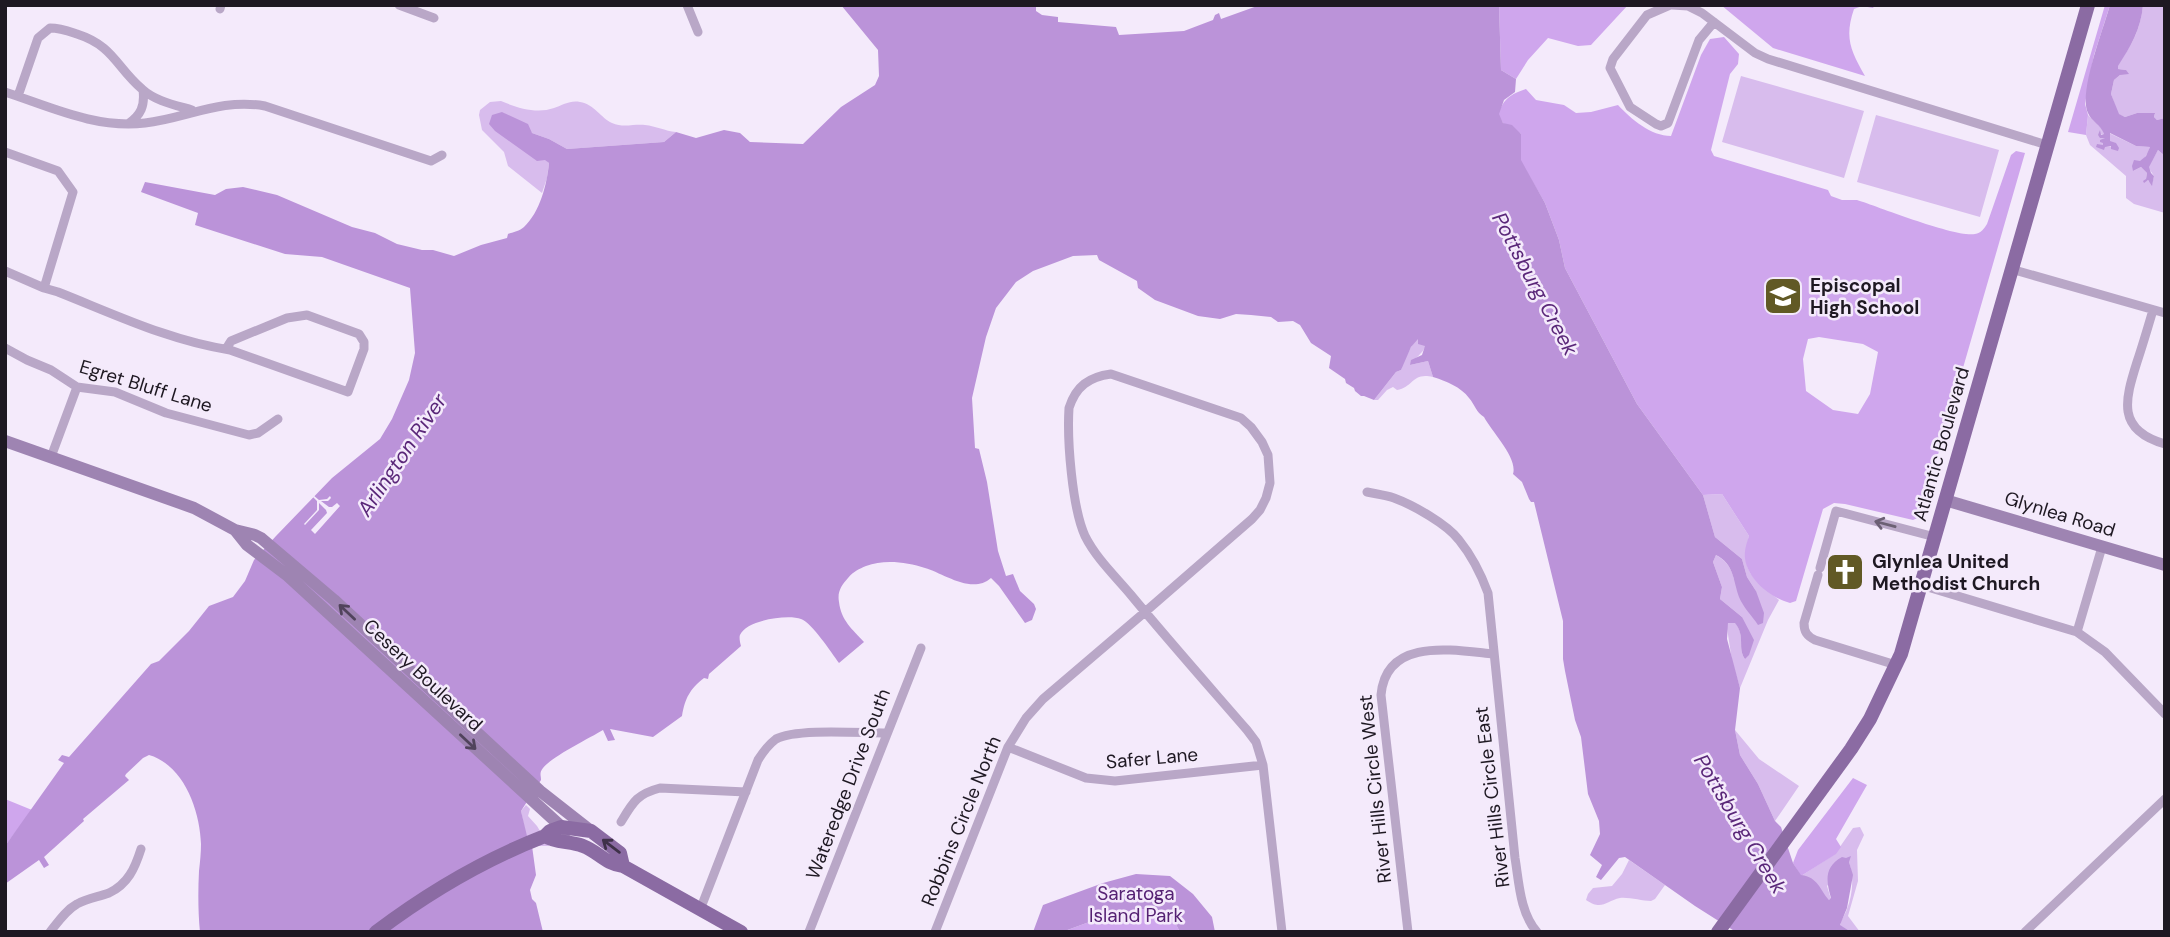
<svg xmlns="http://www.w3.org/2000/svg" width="2170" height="937" font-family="'DM Sans',sans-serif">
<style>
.green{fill:#d8bced}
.forest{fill:#cfa6ed;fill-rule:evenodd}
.water{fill:#bb93d9}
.pier{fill:#f4eafb}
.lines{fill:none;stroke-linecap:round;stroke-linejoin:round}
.street{stroke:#b9a7c7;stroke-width:9}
.secondary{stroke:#9e84b2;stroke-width:12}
.primary{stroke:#8b6ba3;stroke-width:14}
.oneway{stroke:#6c6074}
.oneway2{stroke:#51435c}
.oneway3{stroke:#3f3149}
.labels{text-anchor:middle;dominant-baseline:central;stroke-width:5;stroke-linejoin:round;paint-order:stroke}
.poi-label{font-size:19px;font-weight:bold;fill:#1e1822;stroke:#f4eafb;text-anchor:start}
.street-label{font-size:19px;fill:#1e1822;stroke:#f4eafb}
.park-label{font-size:19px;fill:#552173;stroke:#f4eafb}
.water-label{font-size:21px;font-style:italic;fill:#5a2779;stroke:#f4eafb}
</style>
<rect width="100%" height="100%" fill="#f4eafb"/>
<path class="green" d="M2143,5H2165V118L2157,120L2154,117L2155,114L2137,113L2125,117L2118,114L2111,94L2114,80L2126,70L2118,69V65C2132,44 2140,31 2143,5Z
M1741,76L1864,111L1844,178L1722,142Z
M501,101C517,108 537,114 554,108C563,105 570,100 580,102C594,104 601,118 612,123C623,128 633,124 645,125C656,126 665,131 676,132L664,142L567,149L549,139L532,133L502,112L549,163L547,178L542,193L508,166L504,152L482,130L479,115L480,110L490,102Z
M1876,115L1999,150L1980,217L1857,182Z
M2088,115L2103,130L2104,134L2098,135L2105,138L2103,146L2117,147L2110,142L2109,133L2136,146L2150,147C2148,156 2139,163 2133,171L2141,167L2147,173L2146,179L2152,184L2154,176L2148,167L2158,150L2165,156V213L2134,204L2126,198V176L2090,145L2086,135Z
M1417,338L1426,346C1421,355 1416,357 1410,365L1428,361L1433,377C1412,372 1414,387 1397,390L1393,387L1387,390L1378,400H1374L1396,372L1401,370C1403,361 1411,346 1417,338Z
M1722,494L1749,536C1740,573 1752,577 1779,600L1768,620L1740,688L1732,661L1727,628L1728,622H1735C1746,637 1737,648 1745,659L1742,617L1720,599L1722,587L1713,562L1716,555C1726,561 1731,567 1734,579L1756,591L1747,577L1742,559L1715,537L1703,495Z
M1735,730L1759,759L1799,786L1775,821L1758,784L1740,755Z
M526,805L530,809L528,816L537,826L549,846H532L526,836L521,811Z
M1860,827L1864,835L1857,850L1858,881L1848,916L1860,932H1851L1840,926C1841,919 1845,915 1847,909C1853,894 1854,877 1849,862L1827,886L1831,899L1829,900L1801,876L1835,854L1853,828Z
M1629,860L1665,885L1655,899L1651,901C1642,901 1629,897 1620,898C1606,901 1602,911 1586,900L1588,894L1593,888L1612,886L1622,874Z"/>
<path class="forest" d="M1499,5H1628L1591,45L1578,46L1548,38L1528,60L1516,79L1501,70Z
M1721,5H1875L1873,8L1862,6L1854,9C1844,38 1851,51 1865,76L1773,48Z
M2105,5H2110L2094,55L2090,75L2085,104L2088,115L2086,135L2068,132Z
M1724,37L1739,54L1738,64L1730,74L1711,150L1714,156L1828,190L1831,196L1842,200H1857C1879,207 1957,238 1975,234C1981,233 1984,229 1987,224L2011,155L2016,151L2025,153L1920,517L1913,520L1845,504L1834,503L1823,509L1796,601L1790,603C1771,598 1747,579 1745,558C1744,551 1747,542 1749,536L1722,494L1703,495L1637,404L1565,268L1559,240L1545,203L1520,160L1521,134L1503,123L1498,114C1504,99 1510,94 1526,89L1536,100L1564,105L1576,113L1591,112L1618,105C1631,119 1651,136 1671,136L1701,55L1710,39ZM1819,337L1863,344L1878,352L1870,394L1858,414L1833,410L1806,391L1803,359L1808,339Z
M1853,778L1867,785L1836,839L1841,847L1836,854L1801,876L1793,863L1798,850Z
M5,799L32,810L5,846Z
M1143,909L1170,913L1180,932H1062L1111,914Z"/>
<path class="water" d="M841,5H1036V11L1042,15L1058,17V22L1116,27L1119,35L1184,31L1213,20L1215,15L1219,13L1221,19L1260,5H1499L1501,70L1516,79L1515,92L1504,100L1499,114L1503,123L1512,125L1521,134V160L1545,203L1559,240L1565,268L1637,404L1703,495L1715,537L1742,559L1747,577L1756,591L1764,613L1763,623L1758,625C1752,616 1743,607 1739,597C1733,580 1734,564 1716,555L1713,562L1722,587L1720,599L1742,617L1754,640L1749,655L1745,659C1737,648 1746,637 1735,623H1728L1727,639L1740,688L1735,730L1740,755L1758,784L1775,821L1781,827L1793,863L1801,875C1818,877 1820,890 1829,900L1831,898C1826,881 1824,867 1842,857L1846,858L1851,856L1849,862L1853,875L1847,908L1840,925L1851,932H1736L1695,906L1625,857L1619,858L1601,880L1596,877L1602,865L1590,855L1600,834L1599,821L1588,794L1581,737L1575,720L1565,671L1563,659V621L1534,502H1531L1529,499L1522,482L1513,474C1518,458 1492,432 1484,417C1476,412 1475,405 1469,398C1461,387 1446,381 1433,377L1428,361L1410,365L1411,360L1422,355L1425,346L1418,344V339L1411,347L1401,370L1396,372L1374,400L1364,396H1361L1355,391L1354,388L1346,383L1345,379L1329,368L1331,356L1311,343L1300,325L1293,321L1278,322L1271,317L1251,315L1236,314L1220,319L1198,316L1155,300L1138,288L1137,281L1099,260L1097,255L1073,256L1033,271L1016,282L996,308L986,337L972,398L975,448L979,449L987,482L998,551L1006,576L1013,574L1020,591L1034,604L1036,609L1032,620L1025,623L999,586L991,578C972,595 943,573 925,568C907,562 884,559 866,566C859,569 854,571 848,578C842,585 837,591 839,602C841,620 852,629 864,642L839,663C831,652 812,623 801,619C788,614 746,620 740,635C739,637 740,643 741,646L709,674L708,679L704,678C690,689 685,698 682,716L653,737L610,729L615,740L608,741L603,730C588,739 553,756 543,768C539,773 541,775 541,780L521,811L527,836L532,846L536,875L530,890L532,899L536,903L543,932H200C198,912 198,891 199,871C200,862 201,853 201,844C200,811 184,765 149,755L143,758L126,774L125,776L129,780L83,819L84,821L44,857L49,865L44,868L39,860L5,884V846L64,763L58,760L62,755L69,757L151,664L159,661L189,631L209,606L233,597L245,581L254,560L276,536L332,478L380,439L392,419L409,380L415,353L410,288L322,257L285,254L195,225L198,213L141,192L145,182L215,195L226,189L243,187L277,195L352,227L375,233L397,244L422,250H433L454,256L481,245L507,238L508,234C513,232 520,231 524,227C540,212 547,184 549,163L545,160L537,161L495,131L489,124L492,115L502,112L528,124L532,133L549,139L567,149L664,142L676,132L696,138L724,130L740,133L750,142L803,144L841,107L875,85L879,76L878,50Z
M2110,5H2143C2141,29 2131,46 2118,66V69L2126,70L2129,74L2120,75L2114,80L2111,94L2119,114L2125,117L2137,113H2155L2154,117L2157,120L2165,118V156L2158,150L2149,167L2151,173L2154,176L2152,186L2148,180L2144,183L2143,181L2146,179L2147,173L2141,167L2133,171L2132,166L2134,160L2140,161L2146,156L2150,147L2136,146L2110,133V141L2116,143L2119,148L2118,151L2111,149V146L2105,147L2104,150L2096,147L2097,144L2103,145V143L2100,142V140L2105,138H2100L2098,135L2100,130L2101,135L2104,134C2101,125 2091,121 2088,113C2078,93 2104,27 2110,5Z
M1136,874L1170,876L1193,894L1212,917L1215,932H1180L1170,913L1143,909L1111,914L1062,932H1033L1043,905L1103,883Z"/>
<path class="pier" d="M313,495L319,500L327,499L330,496L331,498L328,501H321L329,507H332L337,503L340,506L315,534L311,530L327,513L326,510L319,503V510L305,525L304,524L317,510V501L312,496Z"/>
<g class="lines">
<path class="street" d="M399,5L434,18
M687,5L698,32
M1670,5L1647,15L1613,59L1610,68L1630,107L1656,124L1661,126L1668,123L1699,40L1714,22
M1672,5L1688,6L1702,13L1755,53L1768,59L2047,145
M220,9L221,5
M5,92C51,107 96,129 145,123C187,118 221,98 265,106L431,161L442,155
M18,96L38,38L50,28C60,28 68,31 77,34C114,46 116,67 142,89C155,101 175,105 192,110
M128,124C141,115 145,106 143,90
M5,152L58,171L73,192L44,288
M2011,269L2165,313
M5,271L44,288L58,292C114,314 170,341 230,350L348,392L364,349V342L359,334L307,315L287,318L231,341L226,349
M2153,310C2148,327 2143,344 2137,362C2125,400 2116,430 2165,444
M5,348L27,360L51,370L77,387L115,392L166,413L249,435L258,433L278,419
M51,457L77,387
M1367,492C1376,494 1385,495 1394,498C1413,505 1447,524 1459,540C1472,556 1481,574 1488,593L1515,858C1519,882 1520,913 1537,932
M1820,568L1836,511L1935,537
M1818,575L1804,623C1804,632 1807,636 1815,640L1896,665
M1921,585L2077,632L2105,652L2165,714
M2077,632L2102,547
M1008,747L1086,778L1115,781L1263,765
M621,822C633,802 637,794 660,788L746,792
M700,910L758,760C763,752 768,745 776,739C795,728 862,733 886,733
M50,932C58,922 66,910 77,904C87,898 98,897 109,893C128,884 135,868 141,849
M809,932L921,648
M935,932L1008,747L1026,718L1043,699L1145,612L1252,519L1260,510L1266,498L1270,483L1268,455L1262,442L1251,427L1241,418L1111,374C1089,377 1076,386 1069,408C1067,440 1072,507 1085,536C1096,558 1115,576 1131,595C1169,641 1208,685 1247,730L1256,742L1263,765L1282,932
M1408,932L1381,695C1386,637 1453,650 1493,654
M2025,932L2165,799"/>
<path class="secondary" d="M5,441L194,508L235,530L255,535L261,538L334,600L540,791L591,831
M1945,500L2165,565
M235,530L247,545L288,576L566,831"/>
<path class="primary" d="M545,836C555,843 571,841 583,846C599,852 605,864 623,866L741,932
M376,932C429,892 483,860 545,836L550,831L561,827L591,831L620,853L623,866
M1718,932L1851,749L1870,719L1901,654L2088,5"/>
</g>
<defs><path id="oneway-shaft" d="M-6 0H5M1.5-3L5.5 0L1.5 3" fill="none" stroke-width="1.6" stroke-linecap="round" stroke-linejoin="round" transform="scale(1.75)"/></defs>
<use class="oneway" href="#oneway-shaft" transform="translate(1885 524) rotate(-165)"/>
<g class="oneway2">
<use href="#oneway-shaft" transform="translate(347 612) rotate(-137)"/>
<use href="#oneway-shaft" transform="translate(468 742) rotate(43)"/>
</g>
<use class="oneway3" href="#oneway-shaft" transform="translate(611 846) rotate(-143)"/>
<defs>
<symbol id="school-square" viewBox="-11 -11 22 22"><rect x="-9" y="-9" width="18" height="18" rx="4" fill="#615925" stroke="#f4eafb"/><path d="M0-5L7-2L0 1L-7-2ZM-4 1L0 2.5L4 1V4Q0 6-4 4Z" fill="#fff"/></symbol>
<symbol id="church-square" viewBox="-11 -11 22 22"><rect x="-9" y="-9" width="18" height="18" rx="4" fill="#615925" stroke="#f4eafb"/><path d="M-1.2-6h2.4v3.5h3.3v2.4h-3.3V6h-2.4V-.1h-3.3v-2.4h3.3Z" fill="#fff"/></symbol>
</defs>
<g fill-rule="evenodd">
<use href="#school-square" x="1761" y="274" width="44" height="44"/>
<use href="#church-square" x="1823" y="550" width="44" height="44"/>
</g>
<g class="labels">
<g class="poi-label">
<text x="1810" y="285">Episcopal<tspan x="1810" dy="22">High School</tspan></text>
<text x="1872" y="561">Glynlea United<tspan x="1872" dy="22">Methodist Church</tspan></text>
</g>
<g class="street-label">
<text transform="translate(146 386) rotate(17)">Egret Bluff Lane</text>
<text transform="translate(1941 444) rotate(-74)">Atlantic Boulevard</text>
<text transform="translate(2060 514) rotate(17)">Glynlea Road</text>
<text transform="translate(423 675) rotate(43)">Cesery Boulevard</text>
<text transform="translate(1152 758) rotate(-5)">Safer Lane</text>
<text transform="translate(848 784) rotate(-69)">Wateredge Drive South</text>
<text transform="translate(1375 789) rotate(-96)">River Hills Circle West</text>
<text transform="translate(1492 797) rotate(-97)">River Hills Circle East</text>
<text transform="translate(961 821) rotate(-68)">Robbins Circle North</text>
</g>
<g class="park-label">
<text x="1136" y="893">Saratoga<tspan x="1136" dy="22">Island Park</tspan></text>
</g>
<g class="water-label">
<text transform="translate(1535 284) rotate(62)">Pottsburg Creek</text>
<text transform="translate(402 455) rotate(-56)">Arlington River</text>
<text transform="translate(1740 824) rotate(59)">Pottsburg Creek</text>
</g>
</g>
<rect width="2170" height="937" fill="none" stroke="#1e1822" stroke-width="14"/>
</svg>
